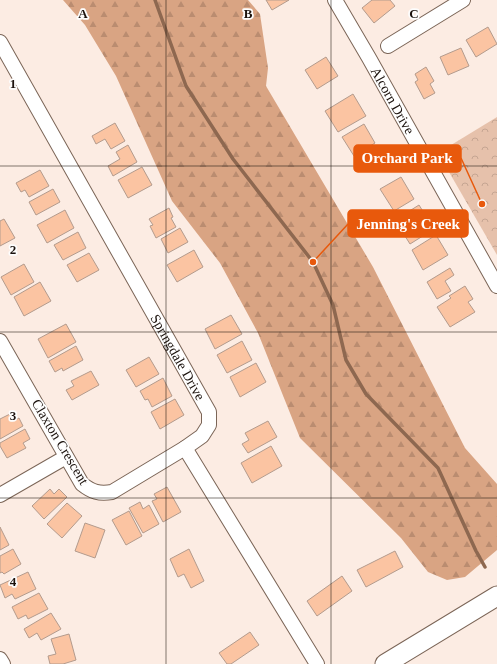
<svg xmlns="http://www.w3.org/2000/svg" width="497" height="664" font-family="'Times New Roman',serif">
<style>
.forest{fill:url(#forest-firs)}
.park{fill:url(#park-crowns)}
.lines{fill:none;stroke-linecap:round;stroke-linejoin:round}
.stream{stroke:#8e6850;stroke-width:3.5}
.building{fill:#fbc4a2;stroke:#b39b8d}
.minor-casing{stroke:#7b6557;stroke-width:16}
.secondary-casing{stroke:#7b6557;stroke-width:21}
.minor{stroke:#fff;stroke-width:14}
.secondary{stroke:#fff;stroke-width:19}
.grid{fill:none;stroke:#1b120d;stroke-width:1;stroke-opacity:0.55}
.labels{text-anchor:middle;dominant-baseline:central;stroke-width:3.5;stroke-linejoin:round;paint-order:stroke}
.street-label{font-size:14px;fill:#1b120d;stroke:#fdfdfd}
.grid-label{font-size:13px;text-anchor:middle;font-weight:bold;fill:#1b120d;stroke:#fdfdfd;stroke-width:3.5;stroke-linejoin:round;paint-order:stroke}
.leader{fill:none;stroke:#e8590c;stroke-width:1.5}
.callout-dot{fill:#e8590c;stroke:#fdfdfd;stroke-width:1.5}
.callout{fill:#e8590c;stroke:#e8590c;stroke-width:1.5}
.callout-label{font-size:15px;text-anchor:middle;font-weight:bold;fill:#fff}
</style>
<defs>
<pattern id="forest-firs" width="22" height="20" patternUnits="userSpaceOnUse"><rect width="22" height="20" fill="#d9a483"/><path d="M5 1l3.5 6h-7zM16 11l3.5 6h-7z" fill="#ba8c70"/></pattern>
<pattern id="park-crowns" width="20" height="18" patternUnits="userSpaceOnUse"><rect width="20" height="18" fill="#e6c1ab"/><path d="M2 6a3 3 0 1 1 6 0M12 15a3 3 0 1 1 6 0" fill="none" stroke="#c5a592"/></pattern>
</defs>
<rect width="100%" height="100%" fill="#fcece3"/>
<path class="forest" d="M63,0H248L260,14L268,68L266,86L373,267L465,448L497,484V550L465,577L447,580L428,572L401,538L300,438L258,333L220,263L172,201L116,76L85,25Z"/>
<path class="park" d="M497,117V255L438,153Z"/>
<g class="lines">
<path class="stream" d="M155,0L186,86L233,159L313,262L333,305L346,360L366,394L438,468L476,551L485,567"/>
</g>
<path class="building" d="M266,0H289L272,10Z
M372,0H390L395,6L374,23L362,8Z
M488,27L497,44L476,57L466,40Z
M461,48L469,66L448,75L440,57Z
M326,57L338,76L317,89L305,70Z
M426,67L434,81L430,84L435,93L424,99L415,82L418,80L415,74Z
M353,94L366,116L338,132L325,111Z
M115,123L125,141L111,149L105,139L96,144L92,136Z
M364,124L375,143L354,156L342,137Z
M128,145L137,162L113,176L108,166L120,159L116,152Z
M142,167L152,185L128,198L118,180Z
M40,170L49,186L29,197L25,190L21,192L16,183Z
M401,177L414,199L394,211L380,189Z
M53,189L60,202L36,215L29,202Z
M419,205L434,229L410,244L395,220Z
M169,208L173,217L171,218L176,227L156,238L150,226L153,225L149,219Z
M65,210L74,228L47,243L37,225Z
M4,219L15,238L0,246V221Z
M180,228L188,242L168,253L161,239Z
M78,232L86,248L63,260L54,245Z
M436,235L448,255L423,270L412,250Z
M194,250L203,267L177,282L167,265Z
M89,253L99,270L77,282L67,265Z
M24,264L34,282L11,295L1,277Z
M450,268L454,275L445,281L451,291L437,299L427,282Z
M40,282L51,301L24,316L14,297Z
M465,286L473,299L468,302L475,312L450,327L437,307L451,298L449,296Z
M231,315L242,334L215,349L205,329Z
M66,324L76,342L48,358L38,339Z
M242,341L252,360L227,373L217,355Z
M76,346L83,360L63,371L62,368L55,372L49,361Z
M149,357L159,374L136,387L126,370Z
M256,363L266,382L240,397L230,377Z
M91,371L99,385L72,400L66,390L74,386L71,381Z
M163,378L172,396L152,407L148,399L145,400L140,391Z
M175,399L184,415L160,429L151,412Z
M12,413L15,420L19,418L23,426L0,439V419Z
M268,421L277,437L248,453L242,444L249,440L245,433Z
M25,429L30,439L23,443L26,448L7,458L0,446V443Z
M271,446L282,466L252,483L241,463Z
M167,487L181,512L163,522L152,501L157,499L154,494Z
M50,489L54,494L59,489L67,497L44,519L32,506Z
M140,502L143,509L149,505L159,524L143,533L129,508Z
M67,503L82,516L62,538L47,524Z
M129,511L142,536L126,545L112,520Z
M85,523L105,530L95,558L75,551Z
M0,527L9,545L0,550Z
M13,549L21,564L4,574L2,572L0,573V556Z
M189,549L204,581L191,588L184,574L178,577L170,559Z
M395,551L403,567L366,587L357,570Z
M28,572L36,589L15,599L12,594L5,598L0,585Z
M342,576L352,591L317,616L307,601Z
M39,593L48,609L28,619L26,615L18,619L12,607Z
M51,613L61,629L41,640L37,633L29,638L24,629Z
M250,632L259,645L231,664H227L219,653Z
M69,634L76,660L63,664H50L48,656L56,654L51,639Z"/>
<g class="lines">
<defs>
<g id="minor">
<path id="s1" d="M335,0L369,58L497,286"/>
<path id="s2" d="M0,42L209,412V425L202,436L185,448L317,664"/>
<path d="M388,46L463,0"/>
<path d="M0,341L82,484C92,492 99,494 112,492L185,448"/>
<path d="M0,495L66,457"/>
<path d="M0,659L3,664"/>
</g>
<path id="secondary" d="M385,664L497,596"/>
</defs>
<use href="#minor" class="minor-casing"/>
<use href="#secondary" class="secondary-casing"/>
<use href="#minor" class="minor"/>
<use href="#secondary" class="secondary"/>
</g>
<path class="grid" d="M166,0V664M331,0V664M0,166H497M0,332H497M0,498H497"/>
<g class="labels">
<g class="street-label">
<text stroke="none"><textPath href="#s1" startOffset="116">Alcorn Drive</textPath></text>
<text stroke="none"><textPath href="#s2" startOffset="362">Springdale Drive</textPath></text>
<text transform="translate(60 442) rotate(59)">Claxton Crescent</text>
</g>
</g>
<g class="grid-label">
<text x="83" y="18">A</text>
<text x="248" y="18">B</text>
<text x="414" y="18">C</text>
<text x="13" y="88">1</text>
<text x="13" y="254">2</text>
<text x="13" y="420">3</text>
<text x="13" y="586">4</text>
</g>
<path class="leader" d="M482 204L461 158M313 262L348 224"/>
<g class="callout-dot">
<circle cx="482" cy="204" r="4"/>
<circle cx="313" cy="262" r="4"/>
</g>
<g class="callout">
<rect x="354" y="145" width="107" height="27" rx="4"/>
<rect x="348" y="210" width="120" height="27" rx="4"/>
</g>
<g class="callout-label">
<text x="407" y="163">Orchard Park</text>
<text x="408" y="229">Jenning's Creek</text>
</g>
</svg>
